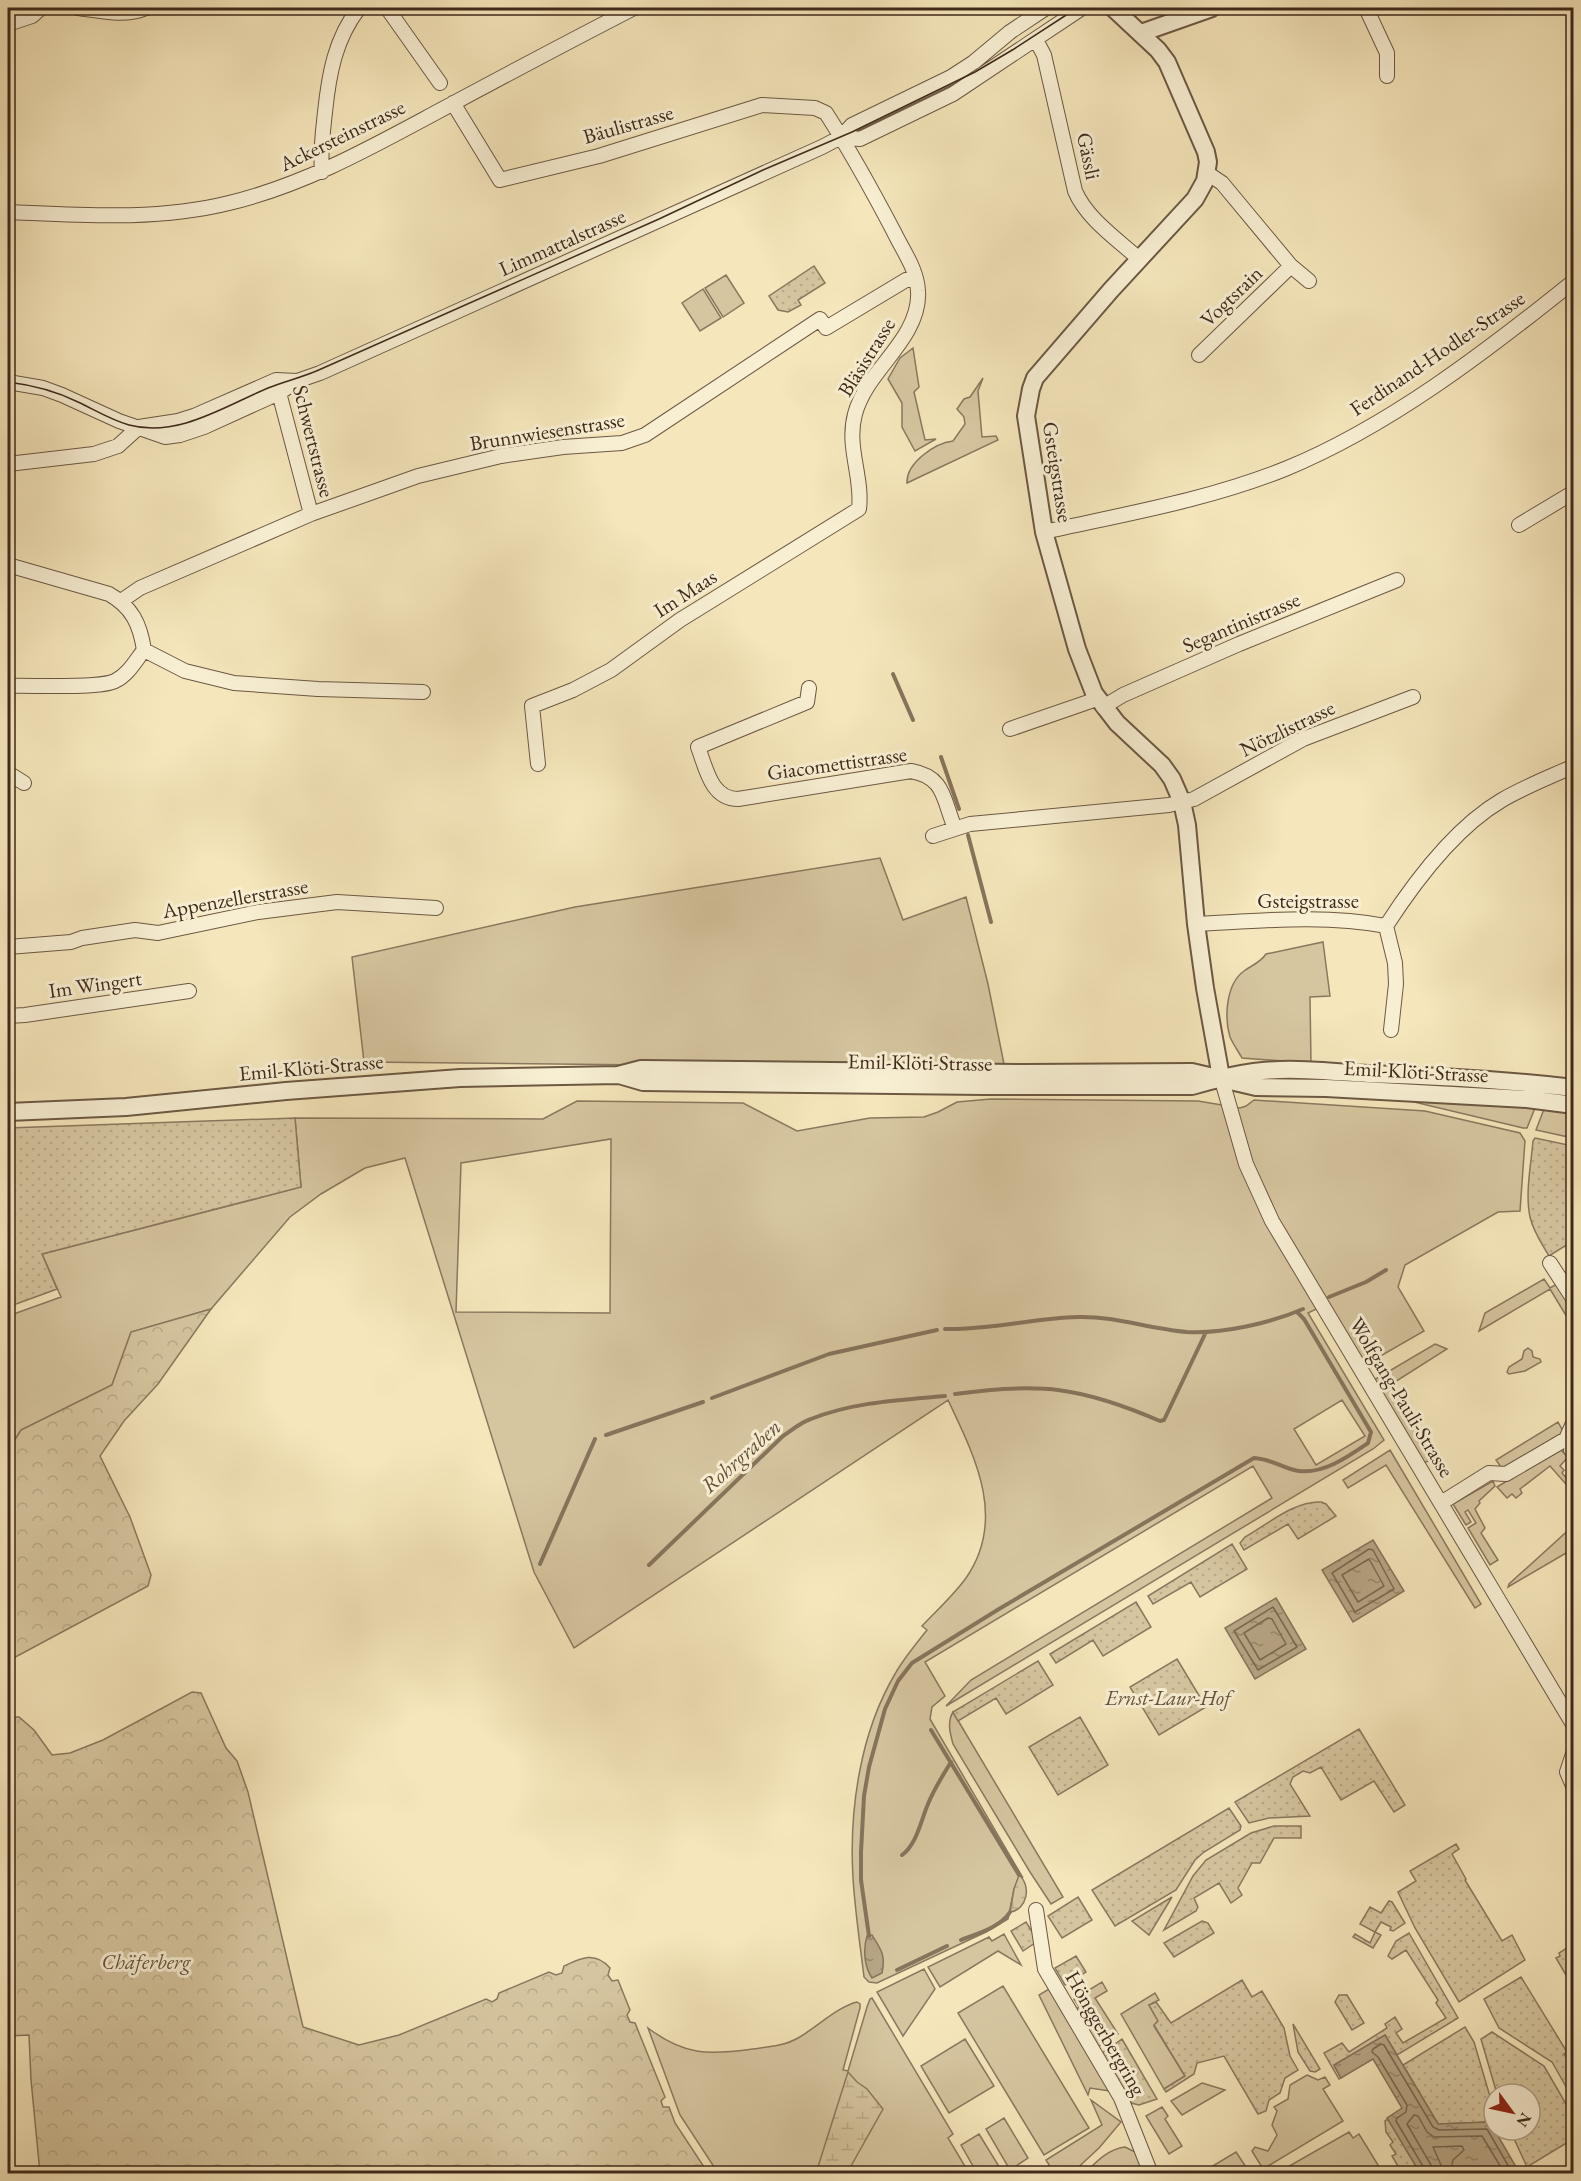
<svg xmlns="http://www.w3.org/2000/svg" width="1581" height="2181" font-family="'EB Garamond',serif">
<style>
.grass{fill:#d6c6a0;stroke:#8a785e;stroke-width:1.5;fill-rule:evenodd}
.forest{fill:url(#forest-crowns);stroke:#8a785e;stroke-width:1.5}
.wetland{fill:url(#wetland-marsh);stroke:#8a785e;stroke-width:1.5}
.park{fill:url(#park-dots);stroke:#8a785e;stroke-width:1.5}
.water{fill:url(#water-ripples);stroke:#87745b;stroke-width:1.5}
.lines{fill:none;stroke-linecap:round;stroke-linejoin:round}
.shore{stroke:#7a6850;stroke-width:1.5}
.stream{stroke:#87745b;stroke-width:4}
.minor-casing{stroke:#6c5843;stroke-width:16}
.tertiary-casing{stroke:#6c5843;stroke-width:20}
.minor{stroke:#f8efd3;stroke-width:14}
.tertiary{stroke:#f8efd3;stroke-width:16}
.tram{stroke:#3e291b;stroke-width:1.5}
.labels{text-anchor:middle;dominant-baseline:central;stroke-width:6;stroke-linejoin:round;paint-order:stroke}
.street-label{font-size:21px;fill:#3e291b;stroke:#f8efd3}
.park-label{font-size:21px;font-style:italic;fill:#64503c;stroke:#f8efd3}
.water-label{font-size:22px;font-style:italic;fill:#624e3b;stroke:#f8efd3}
</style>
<defs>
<pattern id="forest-crowns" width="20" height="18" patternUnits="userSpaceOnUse" patternTransform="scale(1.5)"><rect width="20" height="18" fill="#d6c6a0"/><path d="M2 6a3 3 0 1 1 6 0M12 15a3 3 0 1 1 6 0" fill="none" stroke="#b9aa89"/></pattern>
<pattern id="wetland-marsh" width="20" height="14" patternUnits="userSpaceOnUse" patternTransform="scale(1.5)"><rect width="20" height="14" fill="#d6c6a0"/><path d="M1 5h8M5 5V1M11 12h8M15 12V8" fill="none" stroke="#b9aa89"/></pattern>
<pattern id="park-dots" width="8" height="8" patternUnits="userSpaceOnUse" patternTransform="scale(1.5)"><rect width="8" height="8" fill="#d6c6a0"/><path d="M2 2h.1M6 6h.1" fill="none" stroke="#b9aa89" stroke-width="1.8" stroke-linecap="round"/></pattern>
<pattern id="water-ripples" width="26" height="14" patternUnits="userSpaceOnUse" patternTransform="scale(1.5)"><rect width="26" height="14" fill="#b7a685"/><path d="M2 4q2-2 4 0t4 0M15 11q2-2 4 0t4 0" fill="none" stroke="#96876c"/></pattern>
</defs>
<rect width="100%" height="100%" fill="#f5e6bb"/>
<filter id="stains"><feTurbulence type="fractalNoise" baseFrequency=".00333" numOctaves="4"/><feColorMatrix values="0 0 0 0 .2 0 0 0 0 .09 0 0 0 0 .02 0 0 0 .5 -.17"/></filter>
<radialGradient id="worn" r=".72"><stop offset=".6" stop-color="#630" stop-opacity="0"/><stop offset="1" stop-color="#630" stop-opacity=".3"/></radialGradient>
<path class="grass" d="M726,275L744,303L723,317L705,288Z
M703,289L721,318L700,331L682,303Z
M913,348L919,387L914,392L925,440L936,439L915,451L902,427V403L888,379L900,358Z
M983,378L978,391L982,437L996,436L998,440L907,483C906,463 935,443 953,441L965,424L964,417L957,409L964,399L970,397Z
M880,858L903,920L966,897L988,984L1005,1069L364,1062L352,957L575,907Z
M1323,942L1330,996L1310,997L1311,1063L1242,1058C1238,1051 1233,1044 1230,1037C1224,1017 1226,984 1244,971C1252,965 1260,963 1266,954Z
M991,1099L1198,1101L1240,1108L1246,1106L1254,1100L1425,1111L1520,1133L1525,1141L1520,1211L1498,1212L1405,1265L1398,1287L1424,1331L1365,1365L1328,1303L1308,1313L1384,1440L1373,1449L946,1706L971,1680L1272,1498L1253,1466L925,1662L945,1696L932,1707L930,1719L1023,1878L1020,1876L1014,1889L1008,1919L986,1932L877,1983L869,1982L864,1977C860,1944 855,1911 853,1878C849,1810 860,1733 895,1674C904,1658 916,1644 927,1630L922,1626C937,1610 953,1596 966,1578C1007,1519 975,1457 948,1400L574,1648L534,1572L405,1158L365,1168L321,1194L290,1217L211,1309L131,1332L112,1385L21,1430L8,1451V1316L61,1297L42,1254L301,1187L295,1118L543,1119L577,1101L743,1103L797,1131L870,1118L924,1117L938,1112L957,1102ZM611,1139L610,1313L456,1312L461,1163ZM1342,1400L1365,1436L1316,1465L1294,1429Z
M1410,1101L1535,1108L1527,1128H1523Z
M1544,1109L1573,1112V1138L1536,1130Z
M1544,1279L1550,1288L1557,1284L1573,1311V1327L1550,1289L1479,1331L1485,1313Z
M1435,1344L1447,1349L1390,1385L1434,1458L1424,1463L1374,1380Z
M1528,1348L1532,1351L1533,1357L1540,1359L1541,1362L1525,1371L1509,1374L1507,1372L1509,1367L1522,1359L1524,1351Z
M1558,1422L1564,1433L1503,1470L1496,1460Z
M1560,1449L1568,1457L1560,1466L1564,1470L1562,1473L1573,1486V1492L1550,1466L1520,1489L1522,1493L1516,1498L1512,1494L1507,1498L1497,1487Z
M1390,1450L1481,1604L1475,1608L1386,1465L1348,1488L1343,1480Z
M1493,1481L1495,1486L1479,1501L1480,1503L1475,1509L1485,1528L1481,1533L1498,1560L1490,1565L1468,1528L1476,1523L1468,1510L1465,1512L1471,1522L1466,1525L1453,1504Z
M1573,1526V1549L1508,1587L1509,1584Z
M953,1712L1063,1897L1051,1904L1030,1872L953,1744C950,1733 947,1722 953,1712Z
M1004,1934L1021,1965L998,1951L940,1987L928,1967L989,1937L992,1941Z
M924,1969L935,1989L903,2036L877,1992Z
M1102,1982L1107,1991L1095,1998L1118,2034L1098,2047L1075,2010L1079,2007L1074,1999Z
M1003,1986L1089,2128L1044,2155L958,2013Z
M1049,1989L1110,2091L1090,2088L1088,2095L1039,1995Z
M1155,1993L1159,2000L1149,2005L1158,2021L1154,2026L1185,2076L1164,2089L1121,2014Z
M872,1998L953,2134L948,2138L969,2173H718L680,2115L648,2028C685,2056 709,2055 753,2049C768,2047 784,2046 798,2038C816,2028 837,2007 857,2002L860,2004V2008L843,2070L848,2071L867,2007L870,1999Z
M965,2039L994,2086L949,2113L921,2066Z
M1307,2075L1318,2080L1325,2077L1330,2085L1323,2089L1343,2121L1263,2169L1252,2151L1255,2147L1268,2151L1277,2135L1272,2125L1277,2111L1274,2107L1288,2099L1290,2085Z
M1202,2083L1225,2090L1182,2115L1171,2101Z
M1091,2100L1121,2122L1099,2148L1072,2173H1054L1046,2160L1102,2125Z
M1162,2107L1168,2116L1165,2119L1182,2146L1169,2154L1146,2116Z
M1004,2118L1028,2158L1010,2170L986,2129Z
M1349,2132L1353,2138L1359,2134L1383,2173H1277Z
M979,2134L1003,2173H977L961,2145Z
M1125,2147L1137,2153L1143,2173L1084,2174C1096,2162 1108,2149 1125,2147Z
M1236,2152L1250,2173H1201Z"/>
<path class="forest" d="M211,1309L158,1384L124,1421L100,1456L130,1517L151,1575L148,1586L8,1661V1451L21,1430L112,1385L131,1332Z
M192,1692L201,1693L226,1748L237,1761L248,1792L303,2027L359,2045L399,2035L486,1999L492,2002L497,1999L499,1993L549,1972L556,1975L562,1973L564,1966C581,1958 595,1951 610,1968L608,1975L612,1981L618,1980L630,2010L627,2015L630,2022L635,2023L665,2097L661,2101L663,2107H669L675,2123L708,2173H40L31,2080L29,2035L8,2036V1717H19L34,1730L52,1755L70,1753L103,1740Z"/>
<path class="wetland" d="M1019,1875C1032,1886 1027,1910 1010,1912L1014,1889Z
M848,2072L857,2082L867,2089L883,2109L847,2173H816Z"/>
<path class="park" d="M814,266L825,283L798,300L801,305L788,312L778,310L769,296Z
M295,1118L301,1187L42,1254L57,1289L8,1307V1128Z
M1535,1138L1573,1146V1241L1549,1256C1542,1244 1533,1231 1530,1217C1525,1194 1531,1165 1533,1141Z
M1321,1502L1326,1504L1336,1516L1298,1539L1288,1524L1244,1550L1240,1543L1245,1537C1268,1524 1294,1501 1321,1502Z
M1232,1544L1247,1569L1200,1597L1191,1582L1153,1604L1148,1596Z
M1136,1602L1151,1627L1103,1656L1093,1640L1056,1663L1050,1654Z
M1177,1659L1206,1707L1159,1735L1130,1687Z
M1038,1661L1053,1685L1006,1714L996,1698L958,1721L953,1712Z
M1080,1717L1108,1765L1058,1795L1029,1747Z
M1359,1729L1405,1805L1394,1812L1374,1781L1341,1800L1321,1767L1310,1773L1303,1771L1293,1777L1290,1784L1310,1816L1269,1818L1249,1823L1235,1802Z
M1229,1808L1241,1826L1240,1830L1204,1852L1195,1860L1176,1890L1115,1926L1092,1890Z
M1274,1826H1301V1838H1274L1260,1863H1252L1238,1888L1242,1895L1231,1903L1219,1883L1194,1898L1198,1907L1196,1911L1164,1930L1193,1876L1206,1860L1251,1833Z
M1456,1844L1459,1849L1452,1854L1466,1879L1465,1880L1502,1941L1512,1935L1525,1960L1459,2002L1415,1928L1398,1892L1416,1881L1410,1871Z
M1078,1897L1092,1920L1062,1938L1048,1916Z
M1172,1897L1149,1935L1132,1921Z
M1389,1901L1392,1902L1405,1923L1393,1931L1390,1930L1391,1927L1381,1922L1375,1932L1381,1935L1373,1948L1353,1937L1355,1934L1370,1943L1375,1932L1360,1924L1370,1907L1381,1913Z
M1202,1921L1208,1923L1214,1933L1174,1957L1164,1943Z
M1026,1922L1038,1941L1023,1951L1011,1931Z
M1409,1933L1458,2018L1397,2055L1385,2035L1334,2065L1341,2078L1339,2079L1324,2053L1342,2043L1349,2052L1387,2028L1385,2024L1395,2017L1402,2029L1396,2033L1403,2043L1446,2018L1436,2003L1438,2000L1406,1950L1392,1959L1388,1956L1396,1941Z
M1573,1944V1987L1556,1958L1560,1956L1559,1953Z
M1076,1956L1086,1972L1065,1985L1055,1968Z
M1521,1977L1567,2052L1564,2054L1572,2066L1573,2065V2099L1552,2062L1499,2028L1484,1999Z
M1242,1980L1252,1997L1262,1991L1284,2028L1290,2056L1298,2070L1285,2078L1280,2093L1269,2100L1266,2111L1258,2114L1224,2056L1197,2063L1194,2074L1166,2092L1164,2089L1185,2076L1154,2025L1158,2021L1149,2005L1156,2002L1171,2023Z
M1339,1995H1347L1364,2023L1352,2030L1335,2002Z
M1293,2024L1320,2069L1315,2072L1310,2071L1298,2052Z
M1465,2027L1474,2042L1494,2110V2116L1490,2122L1438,2124L1403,2065Z
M1492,2032L1544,2066L1573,2116V2139L1527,2167L1510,2130H1530V2094H1497L1481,2039Z
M1122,2039L1157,2099L1139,2105L1131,2103L1102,2053Z
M1388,2119L1420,2173H1407L1403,2166L1399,2168L1392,2156L1396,2154L1390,2145L1393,2142L1386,2132L1385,2121Z"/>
<path class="water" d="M1373,1540L1404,1591L1353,1622L1322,1570Z
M1276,1598L1306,1649L1255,1679L1225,1628Z
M872,1935C881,1949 886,1956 882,1973L872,1978C864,1966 863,1949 867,1936Z
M1385,2035L1438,2124L1490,2122L1519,2172L1482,2173L1478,2168L1469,2173H1420L1387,2118L1402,2108L1373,2059L1341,2078L1334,2065Z"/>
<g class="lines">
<path class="shore" d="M1369,1549L1373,1550L1394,1589L1355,1612L1332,1573Z
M1369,1559L1384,1586L1358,1602L1342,1575Z
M1273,1607L1297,1647L1258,1670L1234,1631Z
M1268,1618L1272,1619L1286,1644L1260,1660L1244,1633Z
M1425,2174L1424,2168L1396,2121L1397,2118L1406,2112L1407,2105L1378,2057L1372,2052L1373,2049L1381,2044L1384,2045L1433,2127L1439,2130L1487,2129L1513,2174
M1433,2174L1431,2165L1407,2124L1414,2115L1418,2116L1427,2132L1434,2137L1482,2136L1505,2174
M1442,2174L1441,2165L1433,2147L1462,2146L1464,2150L1453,2160L1450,2174"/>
<path class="stream" d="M893,674L913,720
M941,757L959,809
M968,835L991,922
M1329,1297L1366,1282L1386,1270
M945,1329C990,1330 1034,1318 1078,1317C1115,1316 1150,1329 1187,1332C1222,1334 1271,1323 1303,1309
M955,1394C1040,1382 1081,1387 1160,1421L1164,1420L1206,1332
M712,1398L829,1354L937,1330
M606,1435L703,1402
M540,1564L595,1439
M649,1565L783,1436C792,1430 801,1422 811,1419C853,1402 900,1400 945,1396
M931,1730L1019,1875
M902,1855C917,1844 921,1820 928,1804C934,1789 943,1775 951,1762
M869,1936L861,1880V1852L864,1796L869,1767L885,1709L898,1681L912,1663L999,1609L1254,1458C1273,1459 1283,1469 1299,1471C1324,1474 1349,1456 1368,1443L1371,1432L1304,1319L1297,1312
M961,1940C976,1934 1001,1927 1010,1912
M897,1970L947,1946"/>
<defs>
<path id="minor" d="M78,8C101,11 124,17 146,8
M387,8L440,83
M1366,8L1387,53V76
M8,24L32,16L41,8
M1036,40L1044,55L1075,191C1087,219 1117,239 1139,259
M453,103L500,180L599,156L762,105L815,108L826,113C851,152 873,192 894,232C903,251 917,269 918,291C919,304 914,319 908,330C892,359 864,381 855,414C846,447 863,477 859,509L680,620L611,670L573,690L532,706L538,764
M841,137L860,139L953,94L1082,8
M322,172C320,151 323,132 325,112C329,74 335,39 359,8
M1207,173L1222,183L1291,266L1309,281
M8,212C81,215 157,221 229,203C304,185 370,148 437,112C502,77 568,42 634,8
M1199,355L1291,266
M8,382L43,388L62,395L119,421L165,437L180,435L204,427L279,393L297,381L320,373L822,147L841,137L852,125L951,77L974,62L1010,32L1046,8
M277,385L311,514
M139,427L178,421L194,416L276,380L297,381
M8,464L94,454L118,446L139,427
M1519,525L1574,492
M1044,532C1125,514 1208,500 1285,469C1388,427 1487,351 1574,281
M8,565L109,594C132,607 140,624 144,650C136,660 128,675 115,681C99,689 30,685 8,686
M121,601L140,588L311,514L418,476L501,456L563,447L622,443L645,435L820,319L826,328L906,280L916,279
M144,650L185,671L234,683L318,689L423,692
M809,688L807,702L698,747C706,768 711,799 738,799L911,771C946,777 943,801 955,828
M1103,707L1123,695L1239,644L1397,580
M1010,729L1097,699
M8,773L24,783
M933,836L970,824L1169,805L1194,799L1303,739L1413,697
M1196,924C1259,921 1324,914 1386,926
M1386,926C1415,881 1456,827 1502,800C1524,787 1550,777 1574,766
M1386,926L1395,963L1396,984L1391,1030
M8,947L71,942L82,938L135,930L158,933L258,912L337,902L436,908
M8,1016L25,1015L189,991
M1221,1077L1246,1164L1272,1221L1574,1726
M1550,1263L1574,1300
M1571,1450L1574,1453
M1441,1503L1489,1473L1506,1474L1566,1439L1574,1421
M1574,1751L1567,1772L1574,1788
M1036,1910L1045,1969L1121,2098L1151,2174"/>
<path id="tertiary" d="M1113,8L1158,50L1167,62L1206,152L1208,162L1205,181L1195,199L1111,290L1035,378L1031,389L1026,416L1044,532L1077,649L1094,693L1117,723L1162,765L1172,779L1182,802L1187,825L1196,924L1205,988L1221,1077
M1141,33L1212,8
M619,1075L643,1082L983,1086H1192C1212,1080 1232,1075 1254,1072C1291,1067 1331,1072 1368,1074C1437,1076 1505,1080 1574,1088
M8,1112L126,1107L286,1091L460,1078L618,1075L641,1069L1024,1073L1192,1072L1256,1087L1326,1088L1527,1099L1574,1105"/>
</defs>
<use href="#minor" class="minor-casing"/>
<use href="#tertiary" class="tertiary-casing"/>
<use href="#minor" class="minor"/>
<use href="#tertiary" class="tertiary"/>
<path class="tram" d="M8,382C32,385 56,391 78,402C95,410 111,420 129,425C178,438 225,406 268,388C285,381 304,377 321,369L659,219L763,170L852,132L975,72L1014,49L1077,8"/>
</g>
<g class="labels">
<g class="street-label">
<text transform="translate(628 124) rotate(-16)">Bäulistrasse</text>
<text transform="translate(342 135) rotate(-26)">Ackersteinstrasse</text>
<text transform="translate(1089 156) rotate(78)">Gässli</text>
<text transform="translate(562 242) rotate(-24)">Limmattalstrasse</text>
<text transform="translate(1231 296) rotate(-44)">Vogtsrain</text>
<text transform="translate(1437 353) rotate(-34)">Ferdinand-Hodler-Strasse</text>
<text transform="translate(866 357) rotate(-58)">Bläsistrasse</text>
<text transform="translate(547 431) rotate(-9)">Brunnwiesenstrasse</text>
<text transform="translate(314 441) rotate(76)">Schwertstrasse</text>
<text transform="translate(1058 472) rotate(81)">Gsteigstrasse</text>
<text transform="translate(685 593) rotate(-33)">Im Maas</text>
<text transform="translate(1241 622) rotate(-23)">Segantinistrasse</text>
<text transform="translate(1287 728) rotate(-26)">Nötzlistrasse</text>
<text transform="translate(837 763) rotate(-8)">Giacomettistrasse</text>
<text transform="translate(235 898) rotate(-10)">Appenzellerstrasse</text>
<text x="1308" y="900">Gsteigstrasse</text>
<text transform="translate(95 984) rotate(-8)">Im Wingert</text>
<text transform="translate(920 1062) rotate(1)">Emil-Klöti-Strasse</text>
<text transform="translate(311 1067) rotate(-5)">Emil-Klöti-Strasse</text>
<text transform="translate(1416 1071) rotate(3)">Emil-Klöti-Strasse</text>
<text transform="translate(1402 1397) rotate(59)">Wolfgang-Pauli-Strasse</text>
<text transform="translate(1106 2033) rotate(60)">Hönggerbergring</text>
</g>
<g class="park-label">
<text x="1168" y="1697">Ernst-Laur-Hof</text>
<text x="146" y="1961">Chäferberg</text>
</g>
<g class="water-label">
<text transform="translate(741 1456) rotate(-42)">Rohrgraben</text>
</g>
</g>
<rect width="1581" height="2181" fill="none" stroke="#f5e6bb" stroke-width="30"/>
<rect x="9" y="9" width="1563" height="2163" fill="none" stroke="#3e291b" stroke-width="3"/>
<rect x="15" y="15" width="1551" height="2151" fill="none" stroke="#3e291b" stroke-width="1.5"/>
<g transform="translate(1512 2112) rotate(123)"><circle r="28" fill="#f8efd3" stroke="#aea089" stroke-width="1.5"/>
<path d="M0-4.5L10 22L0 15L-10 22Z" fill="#8f2418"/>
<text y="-9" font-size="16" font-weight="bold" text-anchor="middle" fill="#3e291b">N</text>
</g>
<rect width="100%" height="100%" filter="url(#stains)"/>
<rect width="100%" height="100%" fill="url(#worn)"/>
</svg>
